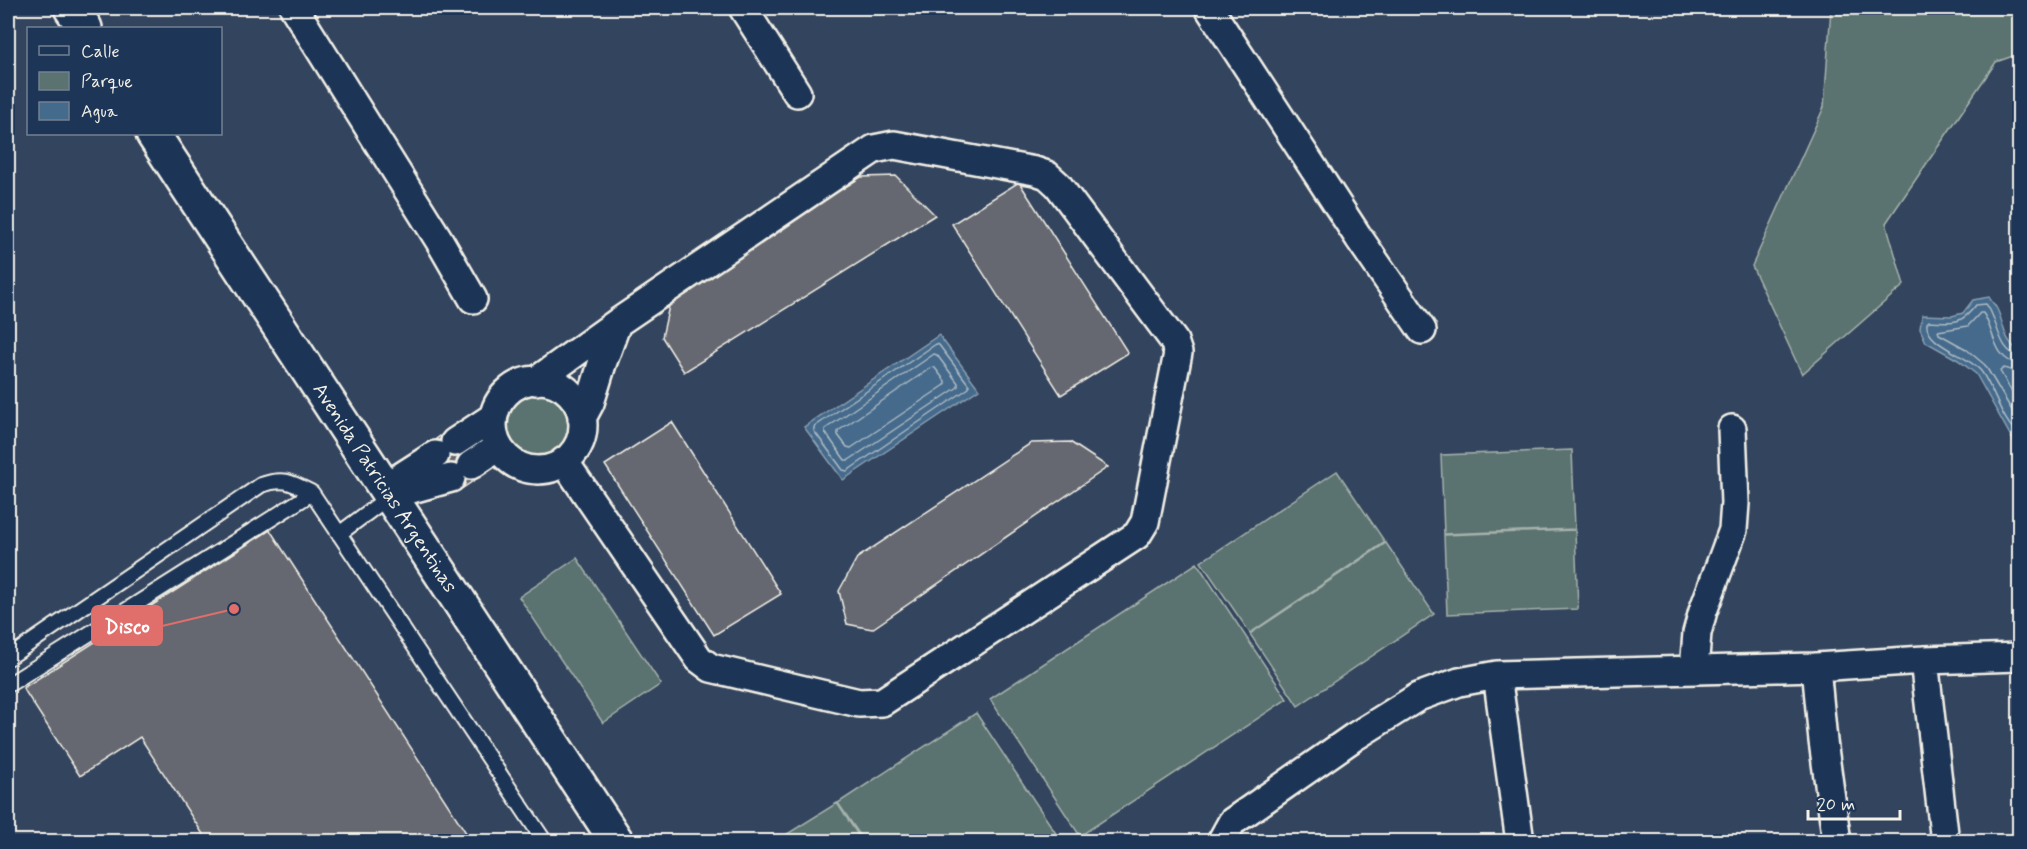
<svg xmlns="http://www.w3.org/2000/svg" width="2027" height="849" font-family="Mynerve,sans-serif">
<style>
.green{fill:#5a7370;stroke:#a7b2ac;stroke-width:1.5}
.water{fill:#446a8c;stroke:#8aa0b1;stroke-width:1.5}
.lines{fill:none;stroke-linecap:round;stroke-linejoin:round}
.shore{stroke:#aebbc3;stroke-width:1.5}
.building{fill:#65686f;stroke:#f4f1e8;stroke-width:1.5}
.service-casing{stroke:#f4f1e8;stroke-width:18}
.minor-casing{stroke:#f4f1e8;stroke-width:32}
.tertiary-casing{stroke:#f4f1e8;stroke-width:38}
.service{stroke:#1d3557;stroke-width:14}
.minor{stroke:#1d3557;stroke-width:27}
.tertiary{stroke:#1d3557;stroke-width:33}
.labels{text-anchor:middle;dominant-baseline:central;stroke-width:5;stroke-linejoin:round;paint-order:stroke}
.street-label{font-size:20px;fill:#f4f1e8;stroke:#1d3557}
.leader{fill:none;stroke:#e06e6b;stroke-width:2}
.callout-dot{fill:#e06e6b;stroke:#1d3557;stroke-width:2}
.callout{fill:#e06e6b;stroke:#e06e6b;stroke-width:2}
.callout-label{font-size:21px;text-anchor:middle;font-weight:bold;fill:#fff}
</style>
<rect width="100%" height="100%" fill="#33445e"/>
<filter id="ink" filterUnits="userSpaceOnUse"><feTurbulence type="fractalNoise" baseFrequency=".0167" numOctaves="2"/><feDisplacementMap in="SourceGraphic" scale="12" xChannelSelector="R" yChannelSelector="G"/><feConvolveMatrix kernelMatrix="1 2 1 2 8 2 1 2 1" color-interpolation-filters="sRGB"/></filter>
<g filter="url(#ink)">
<path class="green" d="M1831,8H2019V54L1996,62L1886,223L1904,285L1802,374L1752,266L1824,107Z
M508 425a31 31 0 1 1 62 0a31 31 0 1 1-62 0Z
M1572,450L1575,529L1444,534L1441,455Z
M1337,471L1385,542L1250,633L1201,562Z
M1575,530L1578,609L1447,614L1444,535Z
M1386,543L1434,614L1298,706L1250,634Z
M577,558L661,684L603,723L519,597Z
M1197,563L1287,699L1080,836L990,699Z
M976,713L1061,841H864L838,803Z
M837,803L862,841H776Z"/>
<path class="water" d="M1989,297C1991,301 1995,305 1997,309C2005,325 2002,339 2019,351V440L2014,442L1976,374L1958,360L1926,342L1920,329L1922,315L1952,316L1963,313L1973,300Z
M939,335L979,389L843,480L804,427Z"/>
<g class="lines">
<path class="shore" d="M936,344L939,345L969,385V388L847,471L843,470L814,431V427Z
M934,354L937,355L958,383V387L849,460H845L825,432V429Z
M2020,356C1997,353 1998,317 1986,304L1976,305C1960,326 1953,322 1929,321L1927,323C1924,344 1968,355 1981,371C1994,388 2002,423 2020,435
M2020,364C1993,362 1994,328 1983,313H1980L1968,326L1938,331L1939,334L1966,349L1985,365L2020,424
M932,367L935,368L945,381V385L851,448L847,447L838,435V431Z
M2020,373L2004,368L2000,371L2020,407"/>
</g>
<path class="building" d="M896,176L935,215L684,372L662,337L671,297L861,177Z
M1019,182L1128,353L1061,395L952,224Z
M672,422L781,594L714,635L605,465Z
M447,431L466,444L476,457L468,462L479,477L460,490L428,445Z
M447,431L466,444L476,457L468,462L479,477L460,490L428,445Z
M1070,442L1108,467L872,629L847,624L839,591L857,558L1031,443Z
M270,530L472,842H208L140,737L80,776L23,688Z"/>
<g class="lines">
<defs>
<path id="service" d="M339,534L390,496
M8,658L261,485C284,477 291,482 312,493L545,842
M8,685L312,493"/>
<path id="minor" d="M294,8L439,240L473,299
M743,8L797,93
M1209,8L1359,238L1422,330
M493 425a45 45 0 1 1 90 0a45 45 0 1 1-90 0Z
M536,381L617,323L874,149L894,145L1035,171L1047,175L1058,185L1174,341L1178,353L1145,522L1137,535L882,702L859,703L711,668L699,659L564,461
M582,418L590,403L602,364L617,323
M455,442L493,417
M471,465L498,447
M385,487L435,455
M390,495L451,478
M1924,660L1945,842
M1816,667L1823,741L1837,842
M1694,670L1697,633L1703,611L1733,530L1735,503L1732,429
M1497,675L1520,842
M1221,842L1232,822L1354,737L1418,697L1459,682L1497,675L1816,667L1924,660L2020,657"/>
<g id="tertiary">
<path d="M71,8L85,28"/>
<path id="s1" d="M153,134L617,842"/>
</g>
</defs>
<use href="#service" class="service-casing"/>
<use href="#minor" class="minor-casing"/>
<use href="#tertiary" class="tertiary-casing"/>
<use href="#service" class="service"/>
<use href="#minor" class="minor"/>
<use href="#tertiary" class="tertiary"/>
</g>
</g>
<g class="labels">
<g class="street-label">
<text stroke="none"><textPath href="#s1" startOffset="423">Avenida Patricias Argentinas</textPath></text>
</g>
</g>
<path class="leader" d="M234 609L162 626"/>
<circle class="callout-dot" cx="234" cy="609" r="6"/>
<rect class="callout" x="92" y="606" width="70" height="39" rx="6"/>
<g class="callout-label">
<text x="127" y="633">Disco</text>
</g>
<rect width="2027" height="849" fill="none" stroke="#1d3557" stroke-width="30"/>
<rect x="15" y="15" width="1997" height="819" fill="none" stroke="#f4f1e8" stroke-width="2" filter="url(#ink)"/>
<rect x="27" y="27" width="195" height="108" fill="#1d3557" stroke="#738091" stroke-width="1.5"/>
<rect x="39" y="46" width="30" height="9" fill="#1d3557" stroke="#738091" stroke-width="1.5"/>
<text x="81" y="57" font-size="18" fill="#f4f1e8">Calle</text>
<rect x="39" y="72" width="30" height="18" fill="#5a7370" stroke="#738091" stroke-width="1.5"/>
<text x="81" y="87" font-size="18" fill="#f4f1e8">Parque</text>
<rect x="39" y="102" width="30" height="18" fill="#446a8c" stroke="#738091" stroke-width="1.5"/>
<text x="81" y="117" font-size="18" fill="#f4f1e8">Agua</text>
<path d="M1808 810v9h92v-9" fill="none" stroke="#f4f1e8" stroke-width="3"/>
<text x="1817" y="810" font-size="18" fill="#f4f1e8" stroke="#1d3557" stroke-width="4.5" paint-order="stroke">20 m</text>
</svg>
